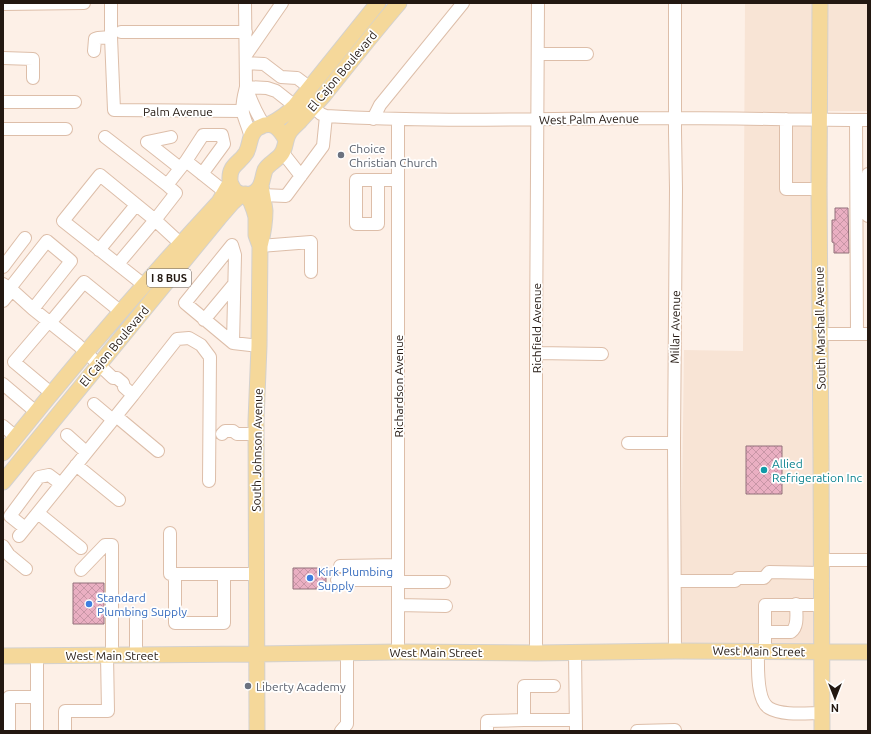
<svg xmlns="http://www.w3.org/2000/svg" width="871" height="734" font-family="Ubuntu,sans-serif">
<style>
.commercial{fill:#f8e4d5}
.building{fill:url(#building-cross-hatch);stroke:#92707a}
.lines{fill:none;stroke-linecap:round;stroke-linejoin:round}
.minor-casing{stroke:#ddbea9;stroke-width:14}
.major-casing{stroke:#d3d1cf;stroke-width:17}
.minor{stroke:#fff;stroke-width:12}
.major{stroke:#f5d89a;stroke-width:15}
.worship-dot{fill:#6b7280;stroke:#fff;stroke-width:1.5}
.culture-dot{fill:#0f9aa8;stroke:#fff;stroke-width:1.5}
.shop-dot{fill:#3f7fe0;stroke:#fff;stroke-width:1.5}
.labels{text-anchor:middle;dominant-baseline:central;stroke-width:3.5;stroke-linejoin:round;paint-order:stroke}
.shield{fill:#fff;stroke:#655d58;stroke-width:1}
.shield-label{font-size:11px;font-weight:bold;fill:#231811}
.street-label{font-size:12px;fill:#231811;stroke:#fff}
.worship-label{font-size:12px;fill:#5b616d;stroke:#fff;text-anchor:start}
.culture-label{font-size:12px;fill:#0d838f;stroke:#fff;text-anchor:start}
.shop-label{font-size:12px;fill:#366cbe;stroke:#fff;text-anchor:start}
</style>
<defs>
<pattern id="building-cross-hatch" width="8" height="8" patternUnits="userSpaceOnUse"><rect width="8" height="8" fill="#eaafc2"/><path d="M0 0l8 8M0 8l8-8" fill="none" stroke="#c896a6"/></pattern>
</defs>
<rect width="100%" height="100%" fill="#fdf0e7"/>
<path class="commercial" d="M745,3H868V111H828L827,645L680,647L684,350L743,351Z"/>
<path class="building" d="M835,208H848L849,253H834V243L832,242V220H835Z
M746,446H782V494H746Z
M293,568H326V589H293Z
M73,583H104V624H73Z"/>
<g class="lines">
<defs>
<path id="minor" d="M111,3V37L114,110L243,111
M245,3L246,87L267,88L276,91L295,106
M3,4L84,3
M121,32H246
M94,51L95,39L98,38L111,37
M538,54H587
M246,55L282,3
M3,58L33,59V78
M246,63L264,64L281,77L297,78L309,87
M3,102H75
M313,107L321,114L326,116C442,123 558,118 674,118C739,118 803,120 868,120
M373,119L380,105L463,3
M398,119V652
M786,119V189H819
M856,120L857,334
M3,129H66
M105,137L167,185
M171,137L147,142L180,168
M251,138C249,129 245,121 243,113C241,105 244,95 246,87C251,101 256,113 264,125
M283,153L301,176
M202,174L224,144L222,135H203L186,161L225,192
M868,174V216
M378,180V224H356V180H398
M262,195L286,196L323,146L326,116
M181,244L155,220L176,193L167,185L186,161
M260,246L311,242V272
M99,250L136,205
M118,264L155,220L100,175L63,221L144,285
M3,267L25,238
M3,284L12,290L33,309L78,345L113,378H117L123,383L124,387L133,395L177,339L189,338L201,345L210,357L209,481
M10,288L47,241L71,261L33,309
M3,301L12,290
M204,320L234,284
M49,321L14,362L51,393
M50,323L84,282L121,312
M820,334H868
M233,343L235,255L232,245L185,303L233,343L259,346
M536,353L602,354
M3,384L36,412
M94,404L113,420
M116,416L158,451
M3,426L16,437
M222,434L225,431H233L237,434H256
M67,435L86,452
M628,443H674
M76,465L119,500
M38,513L81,548
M25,528L10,516L39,477L49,475L61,484
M170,533V574H256
M19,536L133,395
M3,546L9,555L26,569
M821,560H868
M340,566L398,565
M81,570L105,545H112V655
M175,574V623H224V574
M337,580H398
M675,581H735L738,578H764L769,572L821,573
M398,582H444
M398,605L446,606
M136,619V655
M765,632H791C799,626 796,613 796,604
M675,651L674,443L676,189L675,132V3
M758,651C758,665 756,700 769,708C782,716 807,713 822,713
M765,651V605H821
M575,652L576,731
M536,653V344L538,3
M37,656V731
M554,686H524V720H576
M9,731V697H36
M65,731V711H108L107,655
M341,731L347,724V653
M487,731V721L524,720
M637,731L675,730"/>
<path id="major" d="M820,3L819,189L821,455L822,731
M270,124C280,119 287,114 295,106L378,3
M286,140C280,129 273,120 260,127C257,128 255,130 253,133C249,139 250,146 246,153C239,164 229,165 230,180C230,184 233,188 235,191C240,195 250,196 255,192C263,187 262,178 265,170C269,163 278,160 282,153C286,147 285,139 289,133C291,129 296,125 299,122C307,113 316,104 324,95C349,64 373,33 399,3
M245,194L251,202L254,210L256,217V235L260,246C263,234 265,223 265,211C264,202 262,194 261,185
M3,453C72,367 144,283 219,202L230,183
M3,482L219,218L232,203L242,194
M3,656L256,654L398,652L536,653L675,651L868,652
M257,731L256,421L259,346L260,246"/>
</defs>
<use href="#minor" class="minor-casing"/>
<use href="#major" class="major-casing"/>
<use href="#minor" class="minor"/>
<use href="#major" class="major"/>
</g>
<g class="worship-dot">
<circle cx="341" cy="155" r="4"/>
<circle cx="248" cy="686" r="4"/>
</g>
<circle class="culture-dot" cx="764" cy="470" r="4"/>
<g class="shop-dot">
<circle cx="310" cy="578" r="4"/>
<circle cx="89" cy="604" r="4"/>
</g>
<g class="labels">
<rect class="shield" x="147" y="269" width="44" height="18" rx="3"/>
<g class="shield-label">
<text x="169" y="278">I 8 BUS</text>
</g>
<g class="street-label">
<text transform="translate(342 71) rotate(-50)">El Cajon Boulevard</text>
<text x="178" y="111">Palm Avenue</text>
<text transform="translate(589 119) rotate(-1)">West Palm Avenue</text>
<text transform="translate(675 327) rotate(-89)">Millar Avenue</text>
<text transform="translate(536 328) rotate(-90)">Richfield Avenue</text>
<text transform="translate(820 328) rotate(-91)">South Marshall Avenue</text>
<text transform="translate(114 346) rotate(-50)">El Cajon Boulevard</text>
<text transform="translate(398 386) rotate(-90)">Richardson Avenue</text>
<text transform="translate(257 450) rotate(-89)">South Johnson Avenue</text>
<text transform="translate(759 651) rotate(1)">West Main Street</text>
<text x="436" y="652">West Main Street</text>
<text x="112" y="655">West Main Street</text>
</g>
<g class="worship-label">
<text x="349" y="148">Choice<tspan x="349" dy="14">Christian Church</tspan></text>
<text x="256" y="686">Liberty Academy</text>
</g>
<g class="culture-label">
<text x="772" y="463">Allied<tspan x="772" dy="14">Refrigeration Inc</tspan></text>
</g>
<g class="shop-label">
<text x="318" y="571">Kirk Plumbing<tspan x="318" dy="14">Supply</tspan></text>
<text x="97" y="597">Standard<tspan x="97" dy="14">Plumbing Supply</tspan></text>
</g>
</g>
<rect width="871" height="734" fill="none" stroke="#231811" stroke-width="8"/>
<g transform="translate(835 698) rotate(180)" stroke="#ffffff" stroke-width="3" paint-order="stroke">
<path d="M0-3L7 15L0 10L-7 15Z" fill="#231811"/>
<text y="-6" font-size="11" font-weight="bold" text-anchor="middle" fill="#231811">N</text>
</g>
</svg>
